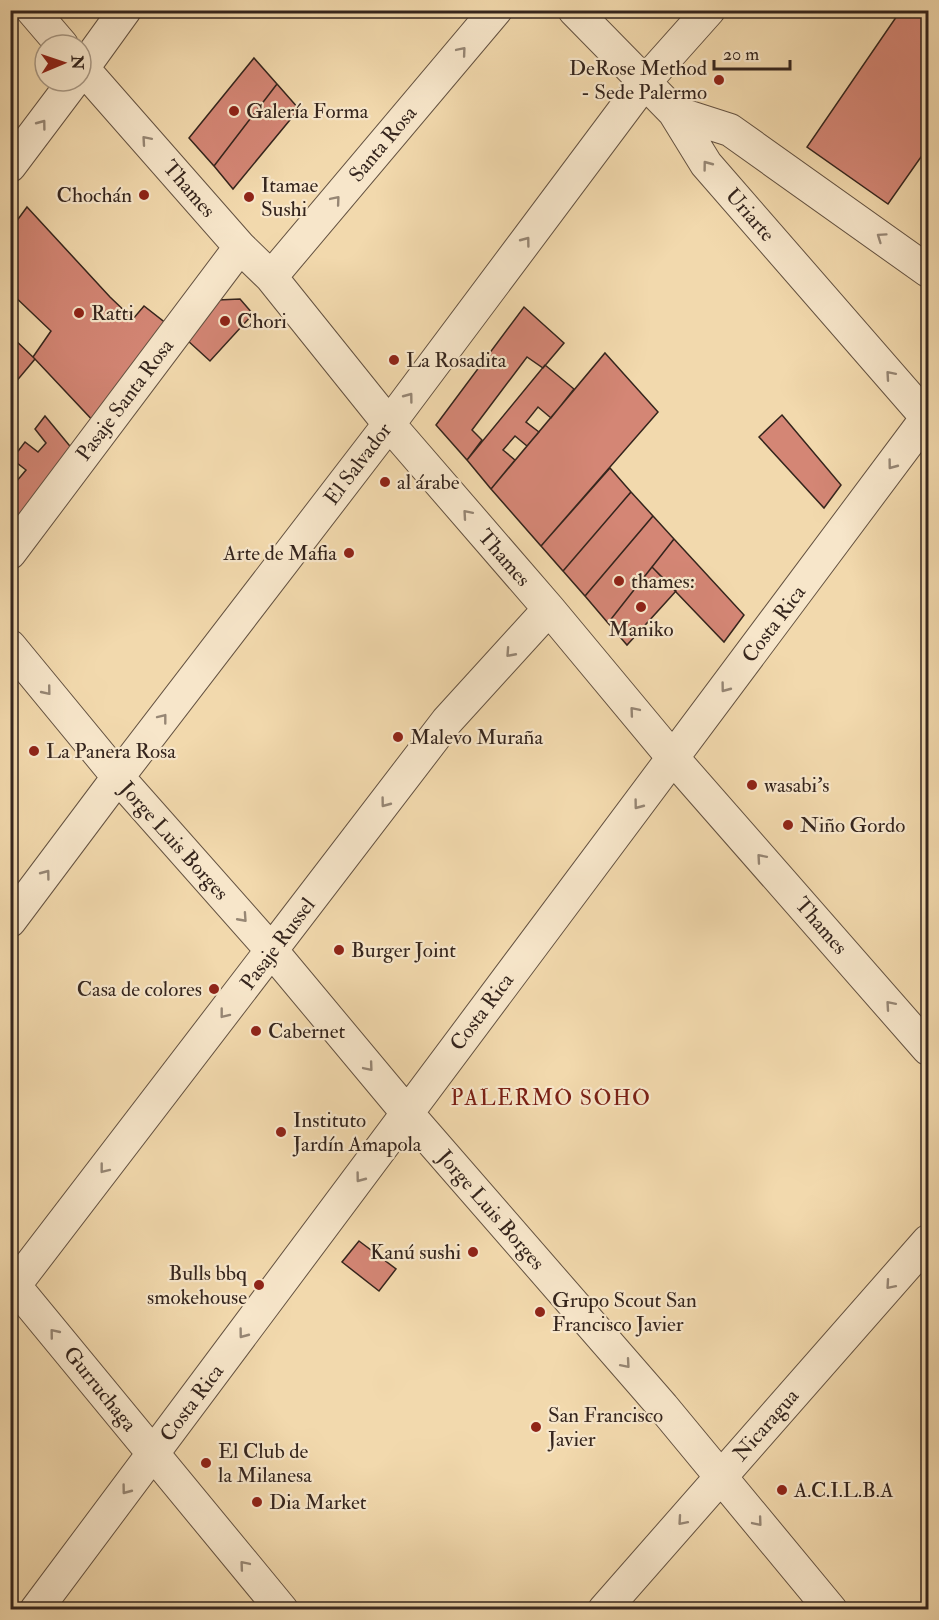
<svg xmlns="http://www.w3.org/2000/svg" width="939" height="1620" font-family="'IM FELL Double Pica',serif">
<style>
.building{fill:#d48675;stroke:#35251d;stroke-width:1.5}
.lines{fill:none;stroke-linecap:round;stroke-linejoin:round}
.minor-casing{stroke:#645241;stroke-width:34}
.minor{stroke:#f7e6ca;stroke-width:32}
.oneway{stroke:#968674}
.poi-dot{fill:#8f2418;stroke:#f7e6ca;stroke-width:2}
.labels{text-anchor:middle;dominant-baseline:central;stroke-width:4.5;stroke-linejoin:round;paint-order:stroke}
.poi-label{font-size:21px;fill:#35251d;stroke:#f7e6ca;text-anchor:start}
.street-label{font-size:21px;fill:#35251d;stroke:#f7e6ca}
.neighbourhood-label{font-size:22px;letter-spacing:1.5px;fill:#7a1f14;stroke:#f7e6ca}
</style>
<rect width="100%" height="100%" fill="#f2d9ad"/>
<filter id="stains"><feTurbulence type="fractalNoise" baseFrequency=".00333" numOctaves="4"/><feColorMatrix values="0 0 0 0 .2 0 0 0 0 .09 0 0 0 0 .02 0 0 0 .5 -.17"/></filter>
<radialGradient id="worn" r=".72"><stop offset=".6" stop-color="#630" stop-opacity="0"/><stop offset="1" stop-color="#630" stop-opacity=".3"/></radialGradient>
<path class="building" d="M901,10H928V147L888,204L807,147Z
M254,58L277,84L214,166L189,138Z
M277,84L299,109L233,189L214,166Z
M27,207L110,297L133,319L144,306L172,328L98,426L33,357L51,331L10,292V230Z
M240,299L253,314L210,361L187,340L218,300Z
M524,307L564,343L543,368L527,357L472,430L482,440L467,460L436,425Z
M10,335L35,359L15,383L10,378Z
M605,353L658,412L541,546L491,489Z
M545,365L574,389L551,418L538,407L526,422L539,432L527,446L515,436L503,450L515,460L491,489L467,460Z
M782,415L841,485L824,508L759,437Z
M45,416L74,451L10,536V477L16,482L26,470L12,459L25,442L38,452L46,443L35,429Z
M610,468L631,492L563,571L541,546Z
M631,492L653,516L585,596L563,571Z
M653,516L674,539L608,623L585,596Z
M674,539L744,615L724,642L652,567Z
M652,567L676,591L627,645L608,623Z
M359,1241L396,1269L379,1291L342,1262Z"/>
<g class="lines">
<defs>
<path id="minor" d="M32,10L62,45
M574,10L674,112L706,164L928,419
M81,66L240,247L271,277L389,424L549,609L673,758L928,1049
M81,71L125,10
M674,112L730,130L928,271
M10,166L74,81
M271,277L496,10
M10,553L240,247
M10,646L118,777L272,951L408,1114L663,1407L831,1610
M10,921L118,777L389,424L644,83L709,10
M10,1280L282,1610
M15,1285L447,721L549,609
M36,1610L928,416
M604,1610L928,1241"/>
</defs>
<use href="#minor" class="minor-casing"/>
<use href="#minor" class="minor"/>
</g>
<defs><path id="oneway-chevron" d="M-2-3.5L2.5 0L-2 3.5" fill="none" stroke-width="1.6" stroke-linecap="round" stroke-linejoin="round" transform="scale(1.5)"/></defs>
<g class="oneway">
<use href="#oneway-chevron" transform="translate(462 51) rotate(-50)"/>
<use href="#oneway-chevron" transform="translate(42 124) rotate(-53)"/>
<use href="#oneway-chevron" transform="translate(146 140) rotate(-131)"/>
<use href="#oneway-chevron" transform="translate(707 165) rotate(-127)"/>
<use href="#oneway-chevron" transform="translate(336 200) rotate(-50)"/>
<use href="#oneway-chevron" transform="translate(881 237) rotate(-145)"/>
<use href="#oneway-chevron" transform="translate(526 241) rotate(-53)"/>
<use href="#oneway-chevron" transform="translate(890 375) rotate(-131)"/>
<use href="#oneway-chevron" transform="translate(409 397) rotate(-53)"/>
<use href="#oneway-chevron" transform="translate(892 465) rotate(127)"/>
<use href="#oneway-chevron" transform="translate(467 514) rotate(-131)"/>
<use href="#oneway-chevron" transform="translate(510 653) rotate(132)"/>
<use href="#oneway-chevron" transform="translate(725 688) rotate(127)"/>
<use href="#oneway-chevron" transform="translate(47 691) rotate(51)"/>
<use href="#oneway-chevron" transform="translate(634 711) rotate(-130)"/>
<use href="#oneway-chevron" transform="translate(163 718) rotate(-52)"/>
<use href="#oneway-chevron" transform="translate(385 803) rotate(127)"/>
<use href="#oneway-chevron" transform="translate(638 805) rotate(127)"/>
<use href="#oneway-chevron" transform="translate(761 858) rotate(-131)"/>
<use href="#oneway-chevron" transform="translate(46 874) rotate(-53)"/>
<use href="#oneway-chevron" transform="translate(243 918) rotate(48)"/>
<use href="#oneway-chevron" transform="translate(890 1005) rotate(-131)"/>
<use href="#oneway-chevron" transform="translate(224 1014) rotate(128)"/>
<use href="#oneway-chevron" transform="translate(369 1067) rotate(50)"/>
<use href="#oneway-chevron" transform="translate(104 1169) rotate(128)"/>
<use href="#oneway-chevron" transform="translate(360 1178) rotate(127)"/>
<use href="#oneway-chevron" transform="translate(890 1285) rotate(131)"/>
<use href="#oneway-chevron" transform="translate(54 1333) rotate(-129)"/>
<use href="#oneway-chevron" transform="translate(243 1334) rotate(127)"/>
<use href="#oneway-chevron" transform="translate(626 1364) rotate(49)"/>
<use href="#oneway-chevron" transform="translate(126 1490) rotate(127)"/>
<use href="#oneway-chevron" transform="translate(682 1521) rotate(131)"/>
<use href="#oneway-chevron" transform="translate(758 1522) rotate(50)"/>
<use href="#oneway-chevron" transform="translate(244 1565) rotate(-130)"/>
</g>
<g class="poi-dot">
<circle cx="719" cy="80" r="6"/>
<circle cx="234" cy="111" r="6"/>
<circle cx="144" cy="195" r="6"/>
<circle cx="249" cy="197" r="6"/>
<circle cx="79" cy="313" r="6"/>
<circle cx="225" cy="321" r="6"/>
<circle cx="394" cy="360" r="6"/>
<circle cx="385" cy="482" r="6"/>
<circle cx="349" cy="553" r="6"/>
<circle cx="619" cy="581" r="6"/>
<circle cx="641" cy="607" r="6"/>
<circle cx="398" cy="737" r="6"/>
<circle cx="34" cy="751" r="6"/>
<circle cx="752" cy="785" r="6"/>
<circle cx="788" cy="825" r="6"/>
<circle cx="339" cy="950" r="6"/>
<circle cx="214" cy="989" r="6"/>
<circle cx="256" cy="1031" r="6"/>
<circle cx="281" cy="1132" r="6"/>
<circle cx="473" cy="1252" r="6"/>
<circle cx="259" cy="1285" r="6"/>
<circle cx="540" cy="1312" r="6"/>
<circle cx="536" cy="1427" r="6"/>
<circle cx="206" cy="1463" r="6"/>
<circle cx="782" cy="1490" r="6"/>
<circle cx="257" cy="1502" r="6"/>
</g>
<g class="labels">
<g class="poi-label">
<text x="707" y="68" text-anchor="end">DeRose Method<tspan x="707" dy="24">- Sede Palermo</tspan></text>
<text x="246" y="111">Galería Forma</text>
<text x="261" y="185">Itamae<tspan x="261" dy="24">Sushi</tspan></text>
<text x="132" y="195" text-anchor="end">Chochán</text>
<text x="91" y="313">Ratti</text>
<text x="237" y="321">Chori</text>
<text x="406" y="360">La Rosadita</text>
<text x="397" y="482">al árabe</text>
<text x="337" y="553" text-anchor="end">Arte de Mafia</text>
<text x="631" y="581">thames:</text>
<text x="641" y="629" text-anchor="middle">Maniko</text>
<text x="410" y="737">Malevo Muraña</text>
<text x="46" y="751">La Panera Rosa</text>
<text x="764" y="785">wasabi's</text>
<text x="800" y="825">Niño Gordo</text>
<text x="351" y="950">Burger Joint</text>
<text x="202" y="989" text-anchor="end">Casa de colores</text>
<text x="268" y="1031">Cabernet</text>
<text x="293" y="1120">Instituto<tspan x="293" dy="24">Jardín Amapola</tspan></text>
<text x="461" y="1252" text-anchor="end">Kanú sushi</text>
<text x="247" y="1273" text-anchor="end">Bulls bbq<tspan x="247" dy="24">smokehouse</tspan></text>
<text x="552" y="1300">Grupo Scout San<tspan x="552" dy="24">Francisco Javier</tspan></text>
<text x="548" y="1415">San Francisco<tspan x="548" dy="24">Javier</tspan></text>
<text x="218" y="1451">El Club de<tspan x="218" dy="24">la Milanesa</tspan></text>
<text x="794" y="1490">A.C.I.L.B.A</text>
<text x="269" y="1502">Dia Market</text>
</g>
<g class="street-label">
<text transform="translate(383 144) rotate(-50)">Santa Rosa</text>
<text transform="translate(189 189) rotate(49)">Thames</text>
<text transform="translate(750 215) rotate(49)">Uriarte</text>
<text transform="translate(125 400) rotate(-53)">Pasaje Santa Rosa</text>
<text transform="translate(358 464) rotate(-53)">El Salvador</text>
<text transform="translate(504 558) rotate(49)">Thames</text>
<text transform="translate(774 624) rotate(-53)">Costa Rica</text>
<text transform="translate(174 841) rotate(48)">Jorge Luis Borges</text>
<text transform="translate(821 926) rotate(49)">Thames</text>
<text transform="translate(278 944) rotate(-53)">Pasaje Russel</text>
<text transform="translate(482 1012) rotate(-53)">Costa Rica</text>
<text transform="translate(491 1210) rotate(49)">Jorge Luis Borges</text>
<text transform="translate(100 1389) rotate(51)">Gurruchaga</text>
<text transform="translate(192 1403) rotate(-53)">Costa Rica</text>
<text transform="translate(766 1425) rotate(-49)">Nicaragua</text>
</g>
<g class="neighbourhood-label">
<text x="551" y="1098">PALERMO SOHO</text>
</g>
</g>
<rect width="939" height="1620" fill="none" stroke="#f2d9ad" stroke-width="36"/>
<rect x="12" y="12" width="915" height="1596" fill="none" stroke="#35251d" stroke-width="3"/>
<rect x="18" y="18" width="903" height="1584" fill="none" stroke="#35251d" stroke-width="1.5"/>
<g transform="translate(63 63) rotate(88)"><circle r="28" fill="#f7e6ca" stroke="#a99985" stroke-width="1.5"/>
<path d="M0-4.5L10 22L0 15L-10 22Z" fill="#8f2418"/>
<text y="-9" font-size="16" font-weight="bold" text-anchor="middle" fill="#35251d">N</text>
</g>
<path d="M714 60v9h76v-9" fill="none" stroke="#35251d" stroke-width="3"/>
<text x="723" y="60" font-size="18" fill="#35251d" stroke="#f7e6ca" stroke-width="4.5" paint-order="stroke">20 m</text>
<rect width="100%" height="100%" filter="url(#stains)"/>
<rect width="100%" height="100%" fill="url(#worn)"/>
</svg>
